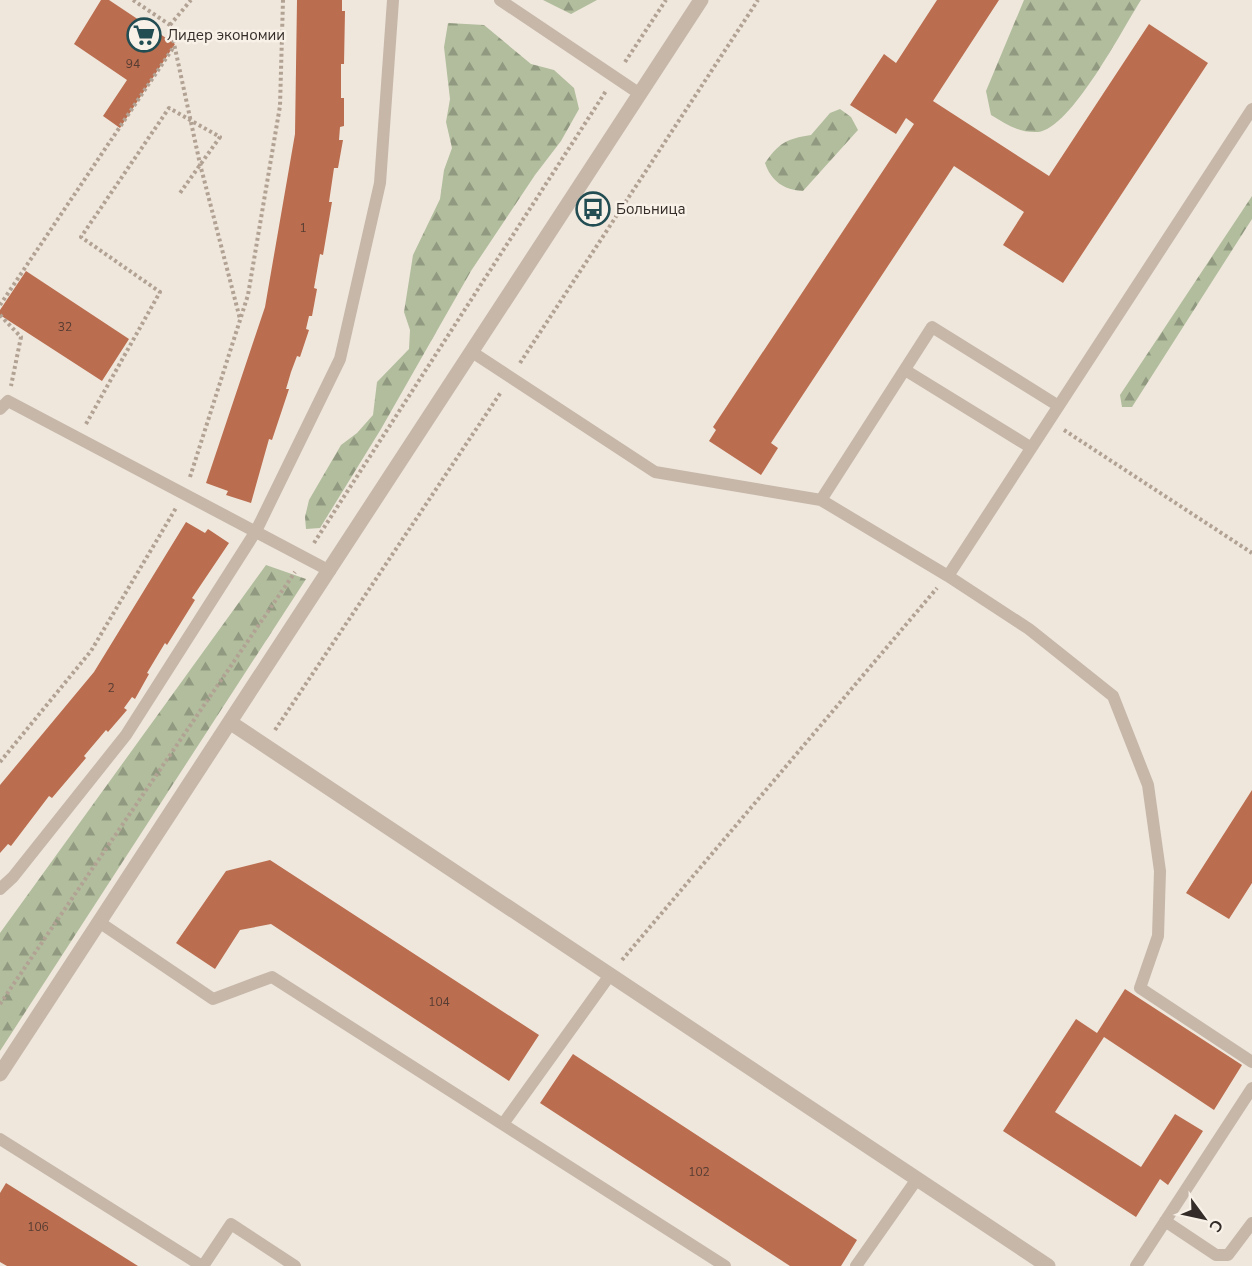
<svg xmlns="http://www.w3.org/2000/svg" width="1252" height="1266" font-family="'Nunito Sans',sans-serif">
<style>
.forest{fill:url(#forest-firs)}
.building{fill:#ba6d4f}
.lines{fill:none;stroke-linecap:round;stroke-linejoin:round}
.path{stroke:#b2a294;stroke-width:4;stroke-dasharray:3 3;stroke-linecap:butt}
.lane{stroke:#c6b7a9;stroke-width:12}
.street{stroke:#c6b7a9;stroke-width:15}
.labels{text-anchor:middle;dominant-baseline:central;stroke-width:5;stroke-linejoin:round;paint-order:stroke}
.number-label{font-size:12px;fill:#563c32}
.poi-label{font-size:15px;fill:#342c28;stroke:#f8f1e8;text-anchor:start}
</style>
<defs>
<pattern id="forest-firs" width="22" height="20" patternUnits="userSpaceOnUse" patternTransform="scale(1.5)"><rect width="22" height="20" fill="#b1bd9d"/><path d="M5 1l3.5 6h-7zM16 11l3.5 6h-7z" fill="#919a80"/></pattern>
</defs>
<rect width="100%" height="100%" fill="#efe7dc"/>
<path class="forest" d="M543,0H597L571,14Z
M1024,0H1141C1123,28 1071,129 1038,132C1019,133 1006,124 991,115L986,91Z
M448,23L484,25L531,64L554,70L574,88L579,109L561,141L535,175L471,271L381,429L320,528L306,529L305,517L309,500L341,445L357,433L373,415L377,382L409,349L410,330L404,312L413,255L440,199L444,170L452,148L446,122L450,99L444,47Z
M840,109L851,117L858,130L803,191C784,190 771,181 765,163C779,143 786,139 811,135L830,113Z
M1252,196V219L1132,407H1122L1120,395Z
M266,565L306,579L0,1051V933Z"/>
<path class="building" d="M101,0H109L175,44L120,128L103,116L127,80L74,44Z
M297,0H342V11H345L344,64H341V98H344V126L340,127L339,140H343L338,168H334L329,202H332L323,255L320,254L314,288L317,289L312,316H309L306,329L309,330L300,357L297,356L291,372L286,389H289L272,440L269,439L251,503L226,495L228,491L206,483L265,307L295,134Z
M937,0H999L933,101L1049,176L1149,24L1208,63L1063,283L1003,245L1024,212L954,166L771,443L778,448L761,475L709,441L716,430L713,427L914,124L906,118L896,134L850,105L884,54L896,63Z
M26,271L129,339L102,381L0,315V310Z
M186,522L205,533L208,529L229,543L192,598L195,600L167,645L165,643L147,673L149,674L135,699L132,697L124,708L127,710L108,732L106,730L84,756L86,758L52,798L49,796L11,846L8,844L0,853V785L94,672Z
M1252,790V883L1229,919L1186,893Z
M270,860L539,1035L509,1081L271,924L240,930L215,969L176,943L226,871Z
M1125,989L1242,1065L1214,1110L1104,1037L1055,1112L1141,1167L1175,1114L1203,1131L1168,1185L1160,1179L1136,1217L1003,1131L1076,1019L1097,1033Z
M573,1054L857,1240L841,1266H790L540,1103Z
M6,1183L138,1266H7L0,1262V1193Z"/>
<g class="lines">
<path class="path" d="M133,0L170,25L200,164L240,319
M170,25L191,0
M625,62L666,0
M0,305L173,48
M0,315L21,337L11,386
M520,363L758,0
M86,424L160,292L81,237L169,108L220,137L180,193
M1064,430L1252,553
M190,477L248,295L280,106L283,0
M314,543L606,91
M275,730L501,392
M0,762L91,651L176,508
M622,960L937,588
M0,1004L295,572"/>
<path class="lane" d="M500,0L640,94
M472,352L655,472L821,500L948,576L1029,629L1113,696L1148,785L1160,871L1158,936L1140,988L1252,1062
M905,370L1030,447
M0,409L8,401L330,571
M821,500L932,327L1057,405
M948,576L1252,109
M0,889L13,877L126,735L256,531L340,359L380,183L393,0
M99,922L213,999L272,977L725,1266
M503,1124L610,975
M0,1139L202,1266
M1165,1221L1216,1255H1228L1252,1223
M203,1266L231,1224L295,1266
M856,1266L917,1179
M1136,1266L1252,1088"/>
<path class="street" d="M231,723L1048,1266
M0,1074L701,0"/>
</g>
<defs>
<symbol id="supermarket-ring" viewBox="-11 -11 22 22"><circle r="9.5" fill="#f8f1e8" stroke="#224d52" stroke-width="1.5"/><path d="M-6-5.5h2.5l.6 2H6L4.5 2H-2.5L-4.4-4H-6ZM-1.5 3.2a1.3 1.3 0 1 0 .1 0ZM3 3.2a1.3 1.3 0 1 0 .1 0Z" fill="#224d52"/></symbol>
<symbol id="bus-ring" viewBox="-11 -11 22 22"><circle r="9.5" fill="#f8f1e8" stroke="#224d52" stroke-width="1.5"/><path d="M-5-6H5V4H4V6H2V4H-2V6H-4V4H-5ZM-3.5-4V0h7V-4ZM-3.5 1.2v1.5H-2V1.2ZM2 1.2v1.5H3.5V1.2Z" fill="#224d52"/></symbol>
</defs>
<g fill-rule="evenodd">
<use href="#supermarket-ring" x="125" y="16" width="38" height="38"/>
<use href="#bus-ring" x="574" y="190" width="38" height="38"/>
</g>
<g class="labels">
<g class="number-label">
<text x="133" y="64">94</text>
<text x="303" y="228">1</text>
<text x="65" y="327">32</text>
<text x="111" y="688">2</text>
<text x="439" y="1002">104</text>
<text x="699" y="1172">102</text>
<text x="38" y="1227">106</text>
</g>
<g class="poi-label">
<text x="167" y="35">Лидер экономии</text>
<text x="616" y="209">Больница</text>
</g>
</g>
<g transform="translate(1204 1218) rotate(123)" stroke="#f8f1e8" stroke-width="4.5" paint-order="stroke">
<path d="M0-4.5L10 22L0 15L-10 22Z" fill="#342c28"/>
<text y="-9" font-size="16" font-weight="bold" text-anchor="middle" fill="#342c28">С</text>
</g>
</svg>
